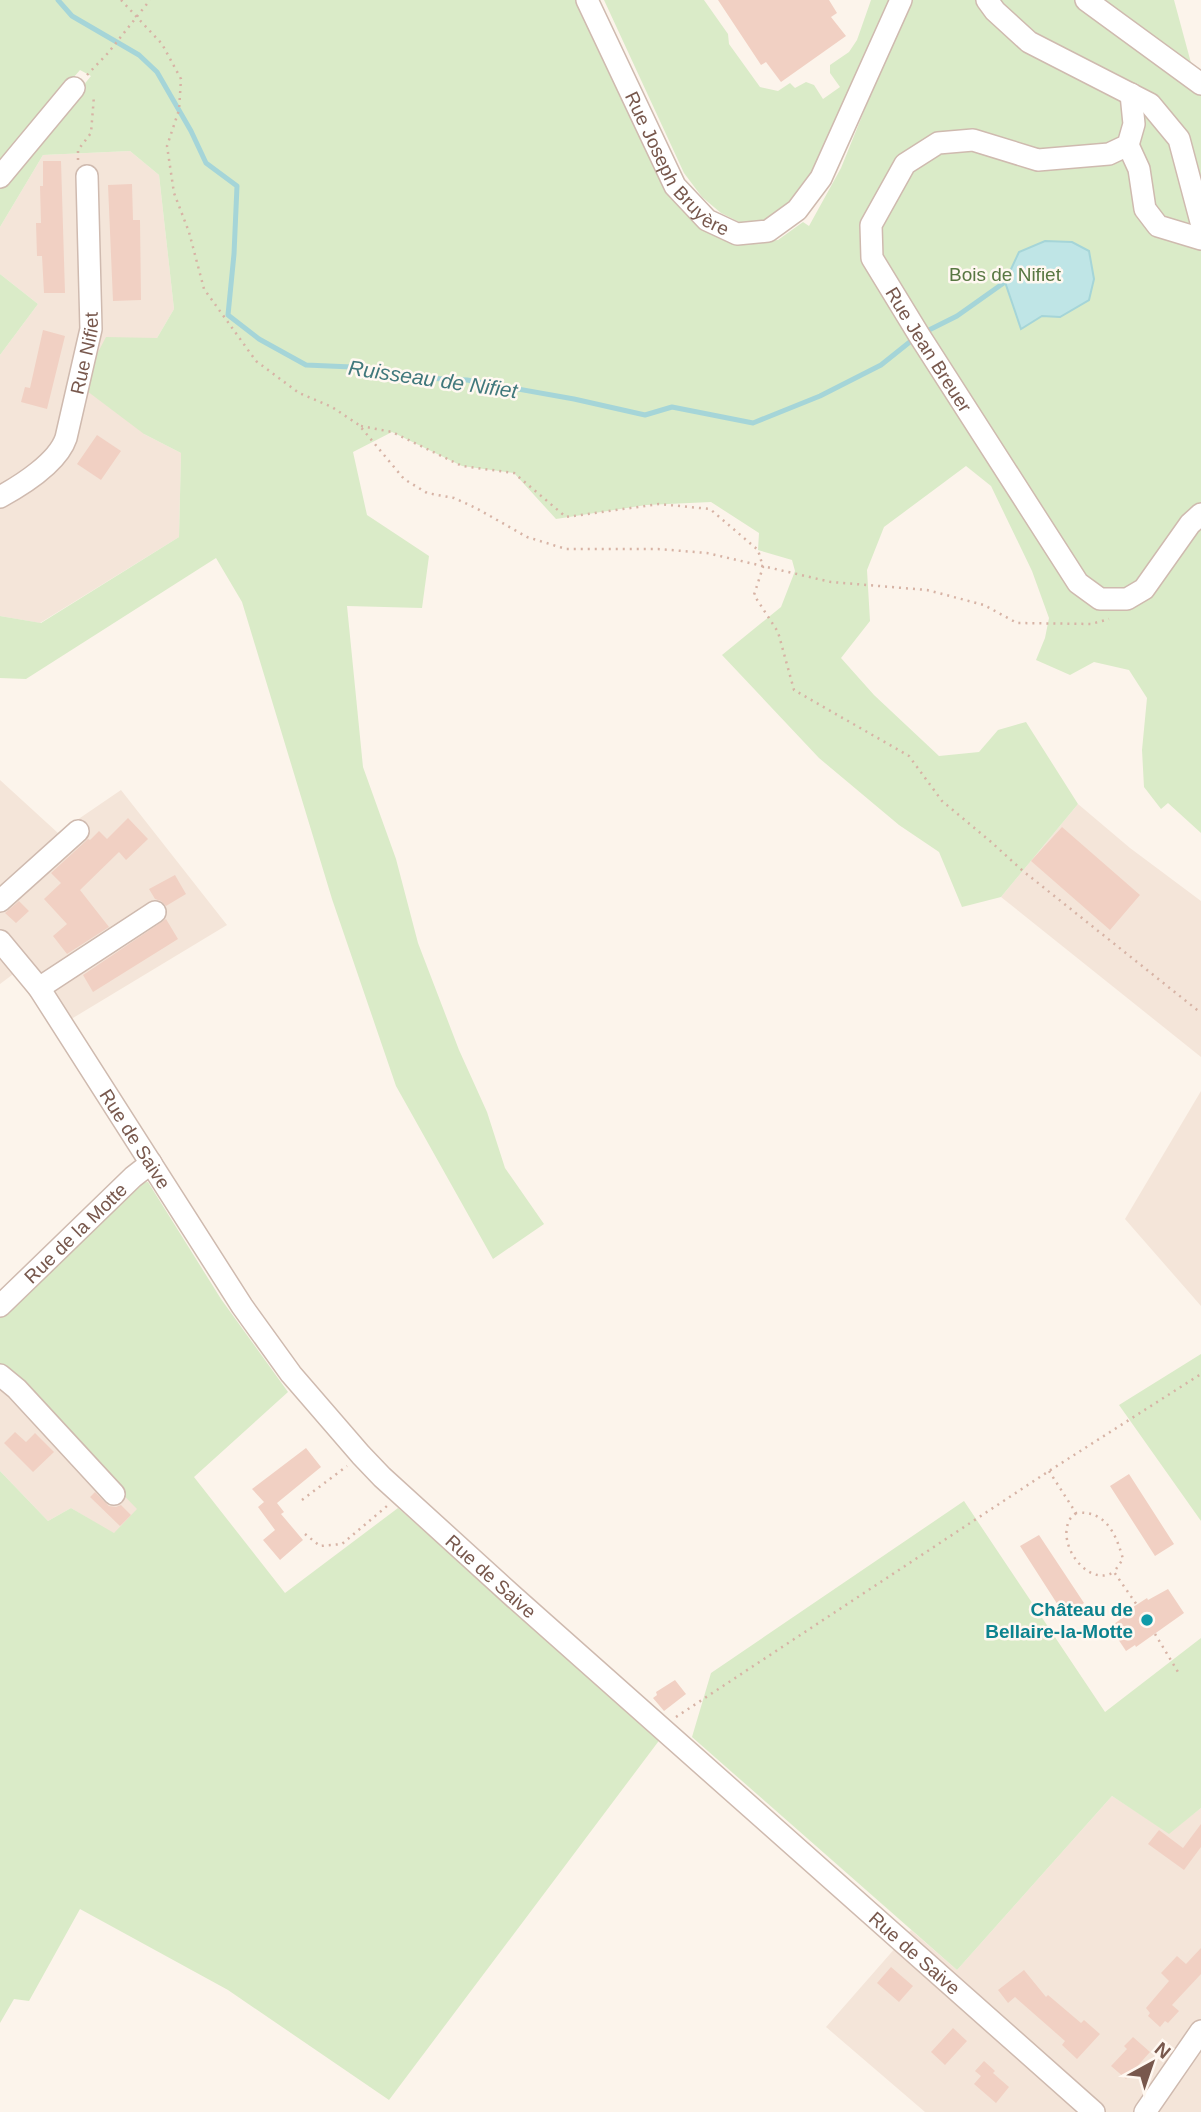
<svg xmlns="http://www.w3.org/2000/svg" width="1201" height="2112" font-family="Arial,sans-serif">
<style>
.residential{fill:#f4e5d9}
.green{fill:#daebc8}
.water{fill:#bfe5e6;stroke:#a5d5d8;stroke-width:2}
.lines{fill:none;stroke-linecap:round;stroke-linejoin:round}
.stream{stroke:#a5d5d8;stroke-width:5}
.building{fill:#f1d0c3}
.minor-casing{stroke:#cfbaaf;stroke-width:24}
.path{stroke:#d7b3a5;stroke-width:2.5;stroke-dasharray:2 5;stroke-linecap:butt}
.minor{stroke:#fff;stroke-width:21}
.culture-dot{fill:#0f9aa8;stroke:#fff8f1;stroke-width:2.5}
.labels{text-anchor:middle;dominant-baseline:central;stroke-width:5;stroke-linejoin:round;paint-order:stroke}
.street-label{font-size:19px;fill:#78584d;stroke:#fff8f1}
.park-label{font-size:19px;fill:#587742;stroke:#fff8f1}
.culture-label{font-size:19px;font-weight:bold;fill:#0d838f;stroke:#fff8f1;text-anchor:end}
.water-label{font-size:21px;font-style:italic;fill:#40787c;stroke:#fff8f1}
</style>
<rect width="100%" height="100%" fill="#fcf4eb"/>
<path class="residential" d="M130,151L159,175L174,309L157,338L144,434L181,453L179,537L40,623L0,616V355L38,304L0,274V227L43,155Z
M0,780L58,833L121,790L227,925L58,1027L16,972L0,984Z
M1078,804L1130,848L1201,901V1057L1001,897Z
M1201,1091V1306L1125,1219Z
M0,1368L138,1509L114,1534L71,1508L48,1521L0,1471Z
M1112,1796L1169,1833L1201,1808V2112H925L826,2027L911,1930L957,1970Z"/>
<path class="green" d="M0,0H580L670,191L701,229L738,244L778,240L803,222L809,226L841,168L909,0H977L986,13L1149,93C1111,69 1065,56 1028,30C1016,22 1006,10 996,0H1079L1201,88V833L1168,803L1161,809L1144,787L1142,750L1147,698L1129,670L1094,662L1070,675L1036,660L1045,638L1049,618L1032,571L991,486L966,466L884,527L867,570L870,621L841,658L874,695L939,756L979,752L998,730L1026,722L1078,804L1001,897L962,907L939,852L899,825L819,758L722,655L781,607L795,571L792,560L758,550L759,533L711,502L646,505L556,519L514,473L462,466L392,432L353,452L367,515L429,556L422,608L347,606L363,767L396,859L418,943L459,1050L487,1112L505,1168L544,1224L493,1259L396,1086L332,899L242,602L216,558L26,679L0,678V616L41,623L179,537L181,453L144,434L87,391L97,354L106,337L157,338L174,309L159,175L130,151L43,155L0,227V188L91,76L80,70L0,162Z
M604,0H704L728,34L729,44L760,87L778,91L790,83L795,88L806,82L814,85L823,99L840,87L830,73V65L849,52L857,40L871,0H894L814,174L789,206L770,220L745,225L721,213L702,197L684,173Z
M1090,0H1174L1194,74Z
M0,274L38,304L0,355Z
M148,1182L221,1299L288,1392L194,1477L285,1593L398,1508L661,1738L389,2100L228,1990L80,1909L29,2001L14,1999L0,2023V1471L48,1521L71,1508L114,1533L137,1509L0,1368V1316L138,1183Z
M1201,1354V1521L1119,1405Z
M964,1501L1105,1712L1201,1638V1808L1169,1834L1112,1796L957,1970L692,1737L711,1673Z"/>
<path class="water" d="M1045,241L1072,242L1089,251L1094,279L1089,300L1060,317L1042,316L1021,329L1005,282L1019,252Z"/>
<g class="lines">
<path class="stream" d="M58,0L72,16L139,55L157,72L191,131L206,163L237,186L234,254L228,315L259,339L306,365L352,367L402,377L467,380L574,399L645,415L672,407L753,423L820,396L881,365L916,337
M925,332L957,316L1005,282"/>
</g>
<path class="building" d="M718,0H829L837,13L831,17L846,36L781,82L766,62L761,65Z
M43,161H61L65,293H44L42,256H37L36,223H41L40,186H43Z
M132,184L133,220H140L141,300L113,301L108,185Z
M43,330L65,336L47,409L21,402L25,387L30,388Z
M97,435L121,451L101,480L77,464Z
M128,818L148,839L126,860L119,852L80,890L109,927L67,954L53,936L67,924L44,899L61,883L51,873L88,839L90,840L99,831L107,839Z
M1062,827L1140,895L1110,930L1031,861Z
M175,875L186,894L166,906L161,901L155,899L149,889Z
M19,901L29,911L16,923L5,913Z
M166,919L178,939L93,992L83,975Z
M15,1432L26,1442L35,1433L54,1452L33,1472L4,1443Z
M306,1448L321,1467L277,1503L284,1512L281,1514L303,1540L280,1560L263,1540L275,1530L258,1507L264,1502L252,1489Z
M1129,1474L1174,1544L1155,1556L1110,1486Z
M95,1492L109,1506L116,1507L121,1505L131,1515L120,1526L90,1497Z
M1039,1535L1084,1603L1065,1616L1020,1546Z
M1168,1589L1184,1613L1136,1647L1135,1645L1126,1651L1110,1627L1129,1613L1127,1611L1147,1598L1148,1600Z
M675,1680L686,1694L664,1711L653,1698L657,1695L656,1692Z
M1201,1824V1847L1184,1870L1148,1844L1159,1830L1183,1848Z
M1201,1948V1974L1172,2005L1179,2011L1168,2023L1165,2021L1160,2027L1148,2016L1150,2013L1146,2008L1169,1981L1161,1973L1177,1956L1186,1964Z
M891,1967L913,1986L899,2002L877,1983Z
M1024,1970L1046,1997L1048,1995L1081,2023L1084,2020L1100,2034L1077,2059L1062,2045L1065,2041L1015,1997L1008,2003L998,1990Z
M953,2028L967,2041L945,2065L931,2052Z
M1133,2037L1150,2052L1126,2079L1111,2066L1127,2049L1124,2046Z
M984,2061L995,2071L993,2073L1009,2087L996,2103L974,2084L981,2076L975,2071Z"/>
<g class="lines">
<defs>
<g id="minor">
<path id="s1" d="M587,0L675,186L707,220L737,234L768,231L797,210L821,178L901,0"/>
<path d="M987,0L995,11L1029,42L1150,104L1179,139L1201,222"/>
<path d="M1086,0L1201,84"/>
<path id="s2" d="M1131,94L1134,124L1128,145L1109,154L1038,160L973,140L938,143L905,164L871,225L872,258L919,335L1078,583L1100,599H1127L1144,589L1190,524L1201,514"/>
<path d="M1128,145L1139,169L1145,209L1158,226L1201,239"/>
<path d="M0,177L74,88"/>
<path id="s3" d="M0,497C22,485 58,462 66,438L91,329L87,176"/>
<path d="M0,901L78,831"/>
<path id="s4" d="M0,941L39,988L242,1306L291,1374L361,1455L382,1477L515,1598L1094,2112"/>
<path d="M39,988L155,912"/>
<path id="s5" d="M0,1306L133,1177L151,1163"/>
<path d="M0,1375L17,1389L114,1494"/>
<path d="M1145,2112L1201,2031"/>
</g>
</defs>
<use href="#minor" class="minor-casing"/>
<path class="path" d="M121,0L162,44L181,79L179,110L167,146L174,193L189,232L204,289L256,361L299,393L332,407L359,425L404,479L427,493L454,498L476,508L527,537L566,549H658L707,553L831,582L927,590L984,605L1017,623L1091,624L1109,619
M87,75L108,53L150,0
M78,160V150L91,133L94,96
M361,426L392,432L462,466L514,473L566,517L659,504L710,509L758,550L763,567L754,595L778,632L794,690L909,756L942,801L990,841L1023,871L1201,1013
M1049,1471L1076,1513C1106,1510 1116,1534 1123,1559L1114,1572L1137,1605
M302,1500L347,1466
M1076,1513C1073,1516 1070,1518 1069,1521C1057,1546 1089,1588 1114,1572
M305,1534L320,1546L342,1544L387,1506
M1155,1634L1178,1672
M676,1717L1049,1471L1201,1374"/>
<use href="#minor" class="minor"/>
</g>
<circle class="culture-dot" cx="1147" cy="1620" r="7"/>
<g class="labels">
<g class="street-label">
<text stroke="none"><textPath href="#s1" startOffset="189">Rue Joseph Bruyère</textPath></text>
<text stroke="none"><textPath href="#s2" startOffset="497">Rue Jean Breuer</textPath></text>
<text stroke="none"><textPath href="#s3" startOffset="177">Rue Nifiet</textPath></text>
<text stroke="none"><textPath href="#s4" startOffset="240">Rue de Saive</textPath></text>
<text stroke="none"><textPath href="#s5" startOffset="105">Rue de la Motte</textPath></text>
<text stroke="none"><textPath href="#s4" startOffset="807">Rue de Saive</textPath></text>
<text stroke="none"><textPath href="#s4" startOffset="1374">Rue de Saive</textPath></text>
</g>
<g class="park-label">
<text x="1005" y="274">Bois de Nifiet</text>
</g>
<g class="culture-label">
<text x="1133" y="1609">Château de<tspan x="1133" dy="22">Bellaire-la-Motte</tspan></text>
</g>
<g class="water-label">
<text transform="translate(433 379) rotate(8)">Ruisseau de Nifiet</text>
</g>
</g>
<g transform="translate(1152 2063) rotate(40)" stroke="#fff8f1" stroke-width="5" paint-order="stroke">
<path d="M0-5L12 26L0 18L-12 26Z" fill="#78584d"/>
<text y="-10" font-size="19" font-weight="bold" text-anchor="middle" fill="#78584d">N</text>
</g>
</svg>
